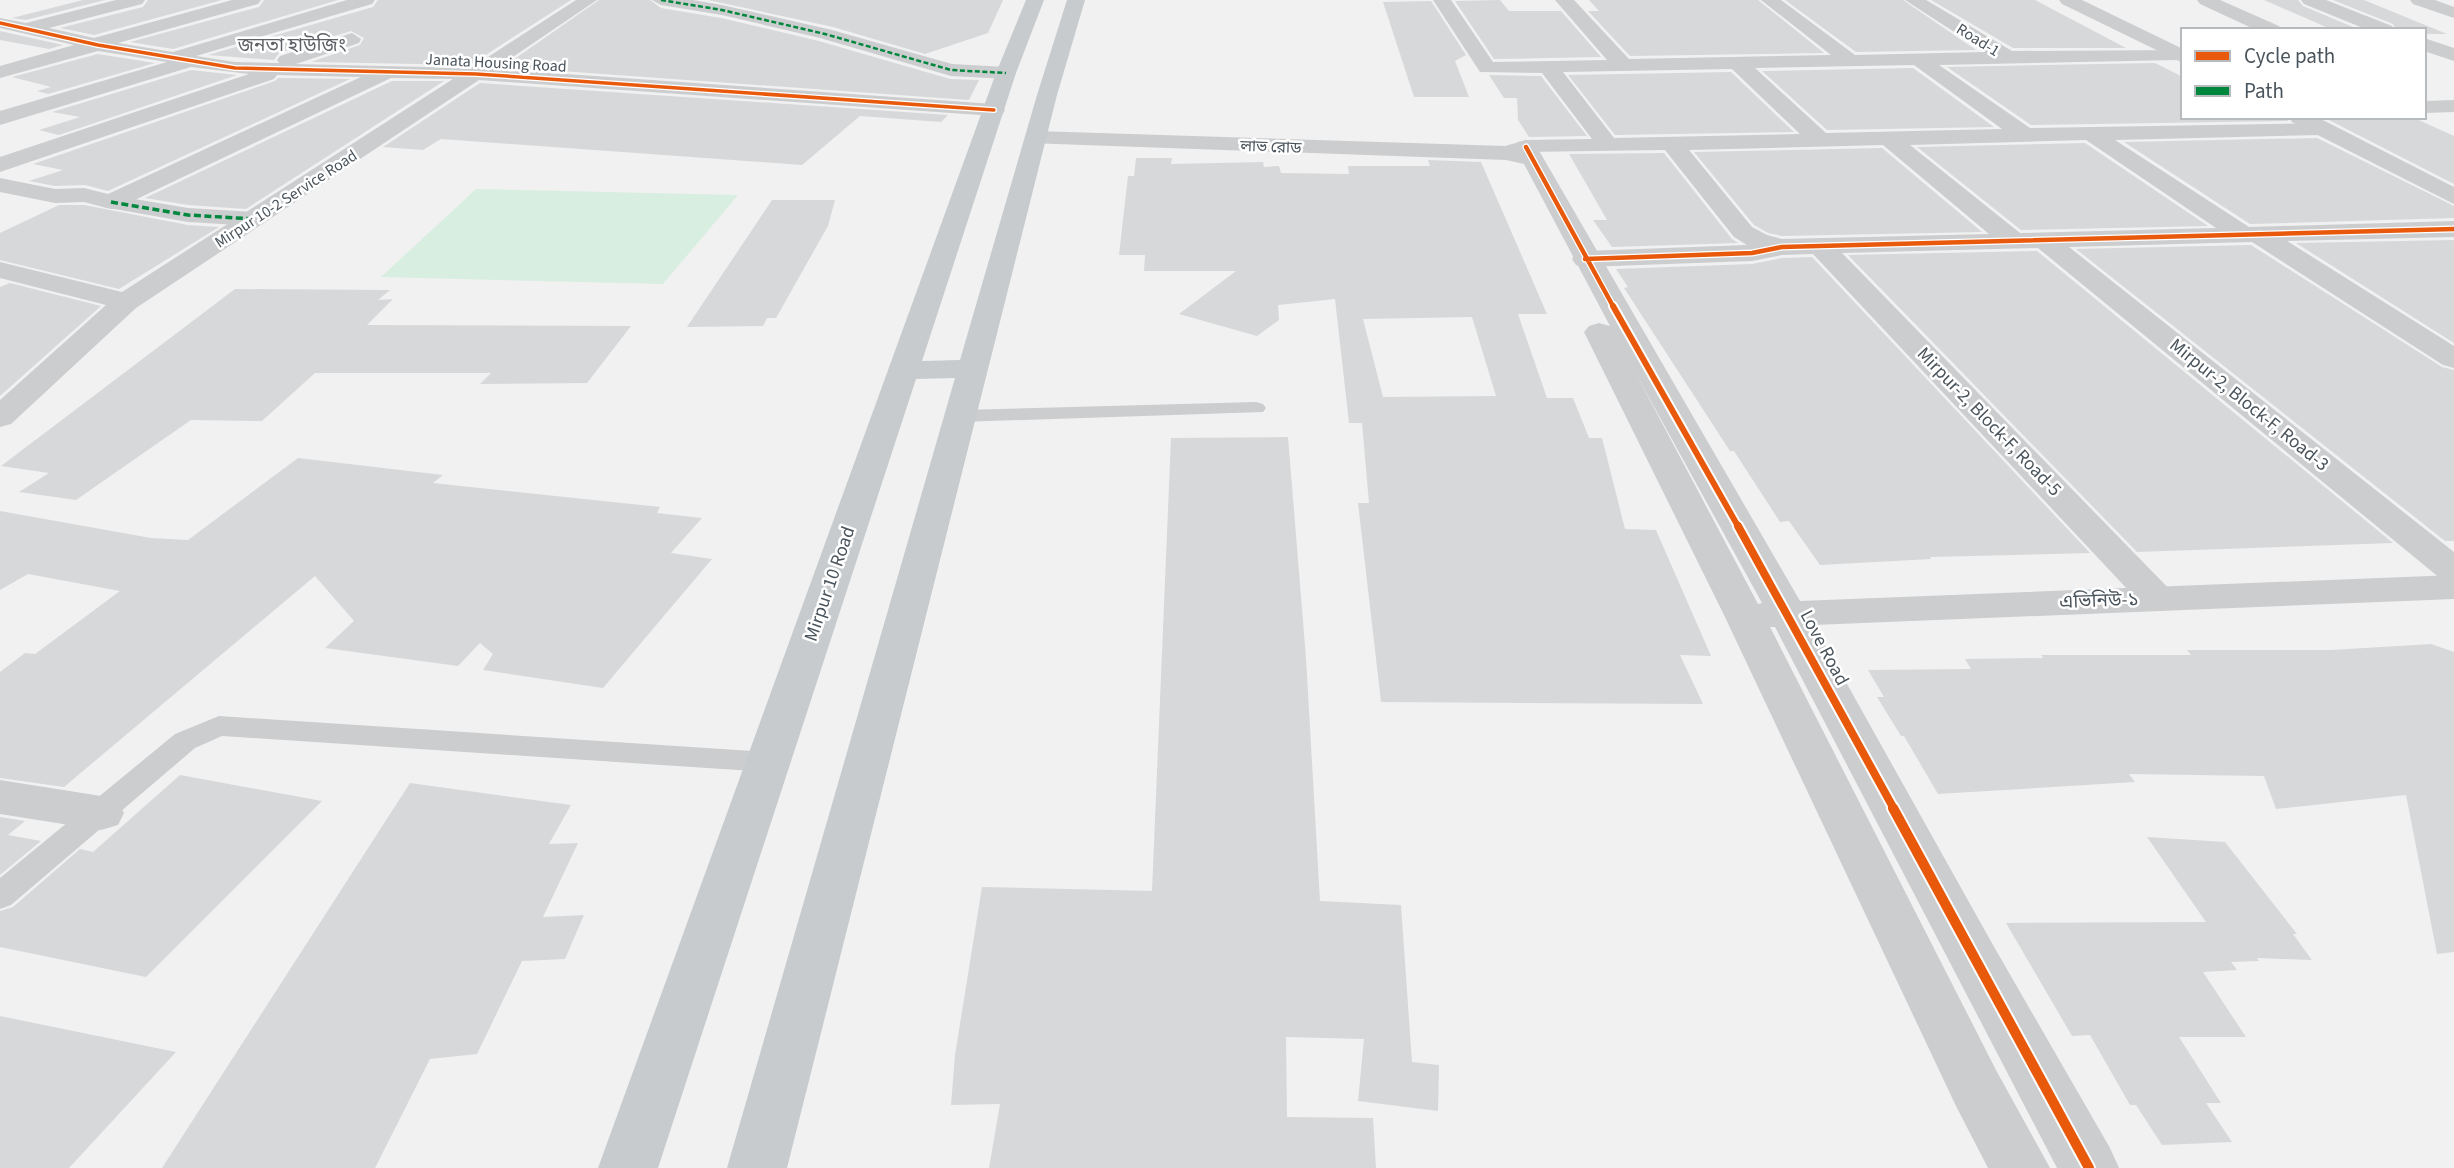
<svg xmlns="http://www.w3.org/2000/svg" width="2454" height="1168" font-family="'Source Sans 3','Noto Sans Bengali',sans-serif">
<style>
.green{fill:#d8eee0}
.building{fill:#d7d8da;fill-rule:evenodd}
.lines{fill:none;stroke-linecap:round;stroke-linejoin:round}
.service{fill:#cccdcf;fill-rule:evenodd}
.pedestrian{fill:#cccdcf;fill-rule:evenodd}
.minor{fill:#cccdcf;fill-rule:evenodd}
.tertiary{fill:#cccdcf;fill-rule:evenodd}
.primary{fill:#c7cbcd;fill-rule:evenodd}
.quiet-far1{stroke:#00873e;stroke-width:2.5;stroke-dasharray:5 2.5;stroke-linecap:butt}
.quiet{stroke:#00873e;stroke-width:3.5;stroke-dasharray:7 3.5;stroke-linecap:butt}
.cycleway-far4-casing{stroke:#fff;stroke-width:6}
.cycleway-far3-casing{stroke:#fff;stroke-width:7}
.cycleway-far2-casing{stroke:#fff;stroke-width:10}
.cycleway-far1-casing{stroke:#fff;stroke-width:12}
.cycleway-casing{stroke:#fff;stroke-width:14}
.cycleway-far4{stroke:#e8590c;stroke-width:3.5}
.cycleway-far3{stroke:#e8590c;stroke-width:4.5}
.cycleway-far2{stroke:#e8590c;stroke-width:6}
.cycleway-far1{stroke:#e8590c;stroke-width:8}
.cycleway{stroke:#e8590c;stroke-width:10}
.labels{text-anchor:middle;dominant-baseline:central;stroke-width:5;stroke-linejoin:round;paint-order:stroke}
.far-street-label{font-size:16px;fill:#4a545c;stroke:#fff}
.far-quarter-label{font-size:19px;fill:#5d6165;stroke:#fff}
.street-label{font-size:19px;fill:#4a545c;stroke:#fff}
</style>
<rect width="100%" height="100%" fill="#f1f1f1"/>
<path class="green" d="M476,189L738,195L663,284L381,277Z"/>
<path class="building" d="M83,0H105L26,20L12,18Z
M148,0H222L94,35L60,28L143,7Z
M264,0H338L173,49L130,42L259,7Z
M378,0H571L470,65L311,62L360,45L364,38L351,31L279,53L274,60L208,55L373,7Z
M599,0H650L661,8L721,18L819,41L950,79L979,80L969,100L503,67Z
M708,0H1003L988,33L925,54L833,27Z
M1500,0L1509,11H1561L1601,57L1494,59L1455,1Z
M1589,0H1758L1824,53L1630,56L1588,11H1599Z
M1785,0H1903L1976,50L1856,52Z
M1931,0H2035L2126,48H2013Z
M2264,0H2298L2303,6L2360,30H2333Z
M2333,0H2364L2447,34H2424V30H2396L2393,24Z
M1431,1L1466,55L1455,61L1469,97H1414L1383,2Z
M0,31L63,45L49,49L0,40Z
M98,54L155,63L48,94L37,91L51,87L12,77Z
M2155,63L2183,77V117H2287L2288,121L2031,125L1947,67Z
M1913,68L1994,127L1827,130L1762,71Z
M191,70L237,75L59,135L39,130L80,117L52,112Z
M1731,72L1794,132L1615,135L1568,75Z
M1489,75L1541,76L1587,136L1529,137L1518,120L1517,98H1504Z
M278,78L350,79L108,191L85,185L55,186L29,181L63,170L33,164L275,81Z
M392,81H444L246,209L188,205L145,198Z
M480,83L948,115L941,122L860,116L802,165L441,139L423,150L383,147Z
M2323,117H2412L2454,136V184Z
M2317,138L2454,206V218L2250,224L2124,142Z
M2085,143L2208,226L2021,230L1917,147Z
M1882,148L1982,232L1782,236L1768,233L1754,225L1694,152Z
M1664,153L1732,239L1738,243L1612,247L1593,220H1607L1569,154Z
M1136,158H1172L1171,164L1263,162L1264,167L1279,166L1281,173L1349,174L1348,166H1430L1428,160L1481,162L1547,314H1518L1547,398H1573L1589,438H1602L1625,529L1656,530L1711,656L1680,655L1703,704L1381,702L1358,503H1369L1362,423H1349L1335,299L1278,305L1279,320L1257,336L1179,314L1236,271H1144L1145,255H1119L1128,176H1134ZM1472,317L1496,396L1383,397L1363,319Z
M772,200H835L828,226L776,318H767L763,326L687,327Z
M59,205H84L188,225L219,227L119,289L0,260V233Z
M2454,240V343L2296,243Z
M2251,245L2442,367L2454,370V541H2445L2076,249Z
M2037,251L2393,543L2137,552L1848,255Z
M1812,257L2090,553L1930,557L1931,559L1820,565L1789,521L1780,522L1734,451H1730L1624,288L1628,287L1616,269L1752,264L1782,258Z
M10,283L101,306L0,396V287Z
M235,289L390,290L378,300L393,299L367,325L631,326L587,383L480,384L491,373H315L262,421L191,420L76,500L19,492L49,473L1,466Z
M1288,437L1306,658L1320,901L1401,905L1412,1062L1439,1065L1438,1111L1358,1101L1364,1039L1286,1037L1287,1117L1373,1118L1376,1168H989L1000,1104L951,1105L955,1055L982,887L1152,891L1171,438Z
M298,458L443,475L433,483L660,507L657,513L702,518L671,553L712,559L603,688L483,670L493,654L480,643L458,666L325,648L354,621L315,576L64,787L0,778V672L25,653L35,654L120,591L28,574L0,590V511L151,538L188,540Z
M2431,644L2454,652V952L2437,954L2406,795L2276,809L2264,776L2129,774L2135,782L1938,794L1904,736H1901L1877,697H1884L1868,670L1971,669L1965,659L2043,658L2041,655H2191L2187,650H2331Z
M180,775L322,801L146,977L0,947V911L13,907L80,849L93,852Z
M410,783L571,805L549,844L578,843L543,917L584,915L565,959L522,961L477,1054L430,1059L375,1168H162Z
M0,817L25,821L8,835L41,841L0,875Z
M2147,837L2225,842L2297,934H2293L2312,960L2257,958L2259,961L2231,962L2237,970L2203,972L2246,1037H2179L2221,1103H2206L2232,1142L2162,1145L2136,1105H2130L2090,1035L2072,1036L2006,923L2206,922Z
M0,1016L176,1052L69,1168H0Z"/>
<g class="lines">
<path class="service" d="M1256,402L1263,404L1266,408L1263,412L960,422L953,420L950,416L953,412L960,410Z
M219,716L768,752L778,755L782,762L778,769L768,772L222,736L195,748L11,905L0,909V878L175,734Z"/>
<path class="pedestrian" d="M111,195L188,208L254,212L263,214L266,219L263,224L254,226L188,222L103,207L99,202L103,197Z"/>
<path class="minor" d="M116,0H145L142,4L49,28L94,38L232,0H261L258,4L118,43L173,52L347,0H375L372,4L196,56L235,62L279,63L277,60L280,56L352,33L361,39L359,43L296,64L471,68L576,0H597L495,69L994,104L1002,105L1005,110L1002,115L994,116L479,80L136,308L11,424L0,427V400L106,305L0,278V262L122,292L453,79L391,78L120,207L111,209L84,202L55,203L0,192V178L55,189L84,188L108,194L361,77L277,75L274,79L0,172V157L249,74L191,67L0,125V111L167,62L98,51L0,78V66L74,45L0,28V18L26,23Z
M652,0H693L722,5L832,30L952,64L1006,67L1013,69L1016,73L1013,77L1006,79L951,76L820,38L722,15L661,5Z
M1433,0H1451L1493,62L1607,60L1555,0H1574L1629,59L1831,55L1761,0H1781L1855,55L1985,52L1905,0H1926L2012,51L2183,50V58L2176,60L1939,65L2030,128L2328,123L2331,128L2328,133L2320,135L2115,140L2249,227L2454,221V237L2287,241L2454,346V368L2443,365L2252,242L2069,247L2454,552V583L2441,579L2038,248L1842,253L2179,599L2173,608L2159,611L2145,608L1813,254L1782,255L1752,261L1585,267L1576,265L1572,259L1576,253L1585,251L1747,245L1734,237L1665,150L1518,152L1515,147L1518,142L1526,140L1592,139L1542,73L1480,72ZM1914,65L2002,129L1826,133L1755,68ZM1732,69L1800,134L1614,138L1563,72ZM2086,140L2216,228L2020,233L1910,145ZM1883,145L1989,234L1782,239L1767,235L1752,227L1689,150Z
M2197,0H2220L2279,26L2281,30H2256L2200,4Z
M2301,0H2326L2392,26L2394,30H2368L2304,4Z
M2410,0H2435L2454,7V18L2413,4Z
M2424,38L2454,48V61L2424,51Z
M2454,100V112L2424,113V101Z
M0,780L101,796L118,801L124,813L118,825L101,830L0,814Z"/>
<path class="tertiary" d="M2059,0H2082L2183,49V63L2062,4Z
M2289,117H2317L2454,187V204L2292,122Z
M1036,131L1505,146L1526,140L1534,142L1800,601L2454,575V599L1814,625L1993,945L2110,1148L2119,1168H2057L1775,627H1770L1996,1070L2050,1168H1988L1956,1106L1724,615L1584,332L1589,326L1599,323L1610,326L1524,164L1506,160L1028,143L1025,138L1028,133ZM1636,374L1762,603L1758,604Z"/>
<path class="primary" d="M1026,0H1044L1016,73L922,361L960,360L1037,95L1067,0H1085L1057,95L787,1168H727L955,378L916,379L658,1168H598L996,73Z"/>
<path class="quiet-far1" d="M661,0L722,10L825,34L951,70L1006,73"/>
<path class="quiet" d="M111,202L188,215L254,219"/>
<defs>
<path id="cycleway-far4" d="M0,23L98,45L235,68L476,74L994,110"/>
<path id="cycleway-far3" d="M1526,147L1614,308
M1585,259L1752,253L1782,247L2454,229"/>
<path id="cycleway-far2" d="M1613,306L1739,528"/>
<path id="cycleway-far1" d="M1738,526L1894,809"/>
<path id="cycleway" d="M1893,808L2089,1168"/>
</defs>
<use href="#cycleway-far4" class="cycleway-far4-casing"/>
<use href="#cycleway-far3" class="cycleway-far3-casing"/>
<use href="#cycleway-far2" class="cycleway-far2-casing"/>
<use href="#cycleway-far1" class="cycleway-far1-casing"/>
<use href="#cycleway" class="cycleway-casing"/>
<use href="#cycleway-far4" class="cycleway-far4"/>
<use href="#cycleway-far3" class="cycleway-far3"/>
<use href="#cycleway-far2" class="cycleway-far2"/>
<use href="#cycleway-far1" class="cycleway-far1"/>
<use href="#cycleway" class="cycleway"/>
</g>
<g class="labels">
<g class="far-street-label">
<text transform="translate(1978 40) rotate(32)">Road-1</text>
<text transform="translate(496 63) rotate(3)">Janata Housing Road</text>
<text transform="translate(1271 147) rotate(2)">লাভ রোড</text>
<text transform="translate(286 199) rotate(-33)">Mirpur 10-2 Service Road</text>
</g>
<g class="far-quarter-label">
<text x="292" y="45">জনতা হাউজিং</text>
</g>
<g class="street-label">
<text transform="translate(2249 405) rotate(39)">Mirpur-2, Block-F, Road-3</text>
<text transform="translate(1989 422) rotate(46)">Mirpur-2, Block-F, Road-5</text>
<text transform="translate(830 584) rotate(-71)">Mirpur 10 Road</text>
<text transform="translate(2099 601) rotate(-2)">এভিনিউ-১</text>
<text transform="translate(1824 648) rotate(62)">Love Road</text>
</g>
</g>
<rect x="2181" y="28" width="245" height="91" fill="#ffffff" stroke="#b7bbbe" stroke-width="2"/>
<rect x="2195" y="51" width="35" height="10" fill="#e8590c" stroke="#b7bbbe" stroke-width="2"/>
<text x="2244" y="63" font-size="21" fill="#4a545c">Cycle path</text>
<rect x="2195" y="86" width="35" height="10" fill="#00873e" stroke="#b7bbbe" stroke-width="2"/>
<text x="2244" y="98" font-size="21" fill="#4a545c">Path</text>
</svg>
